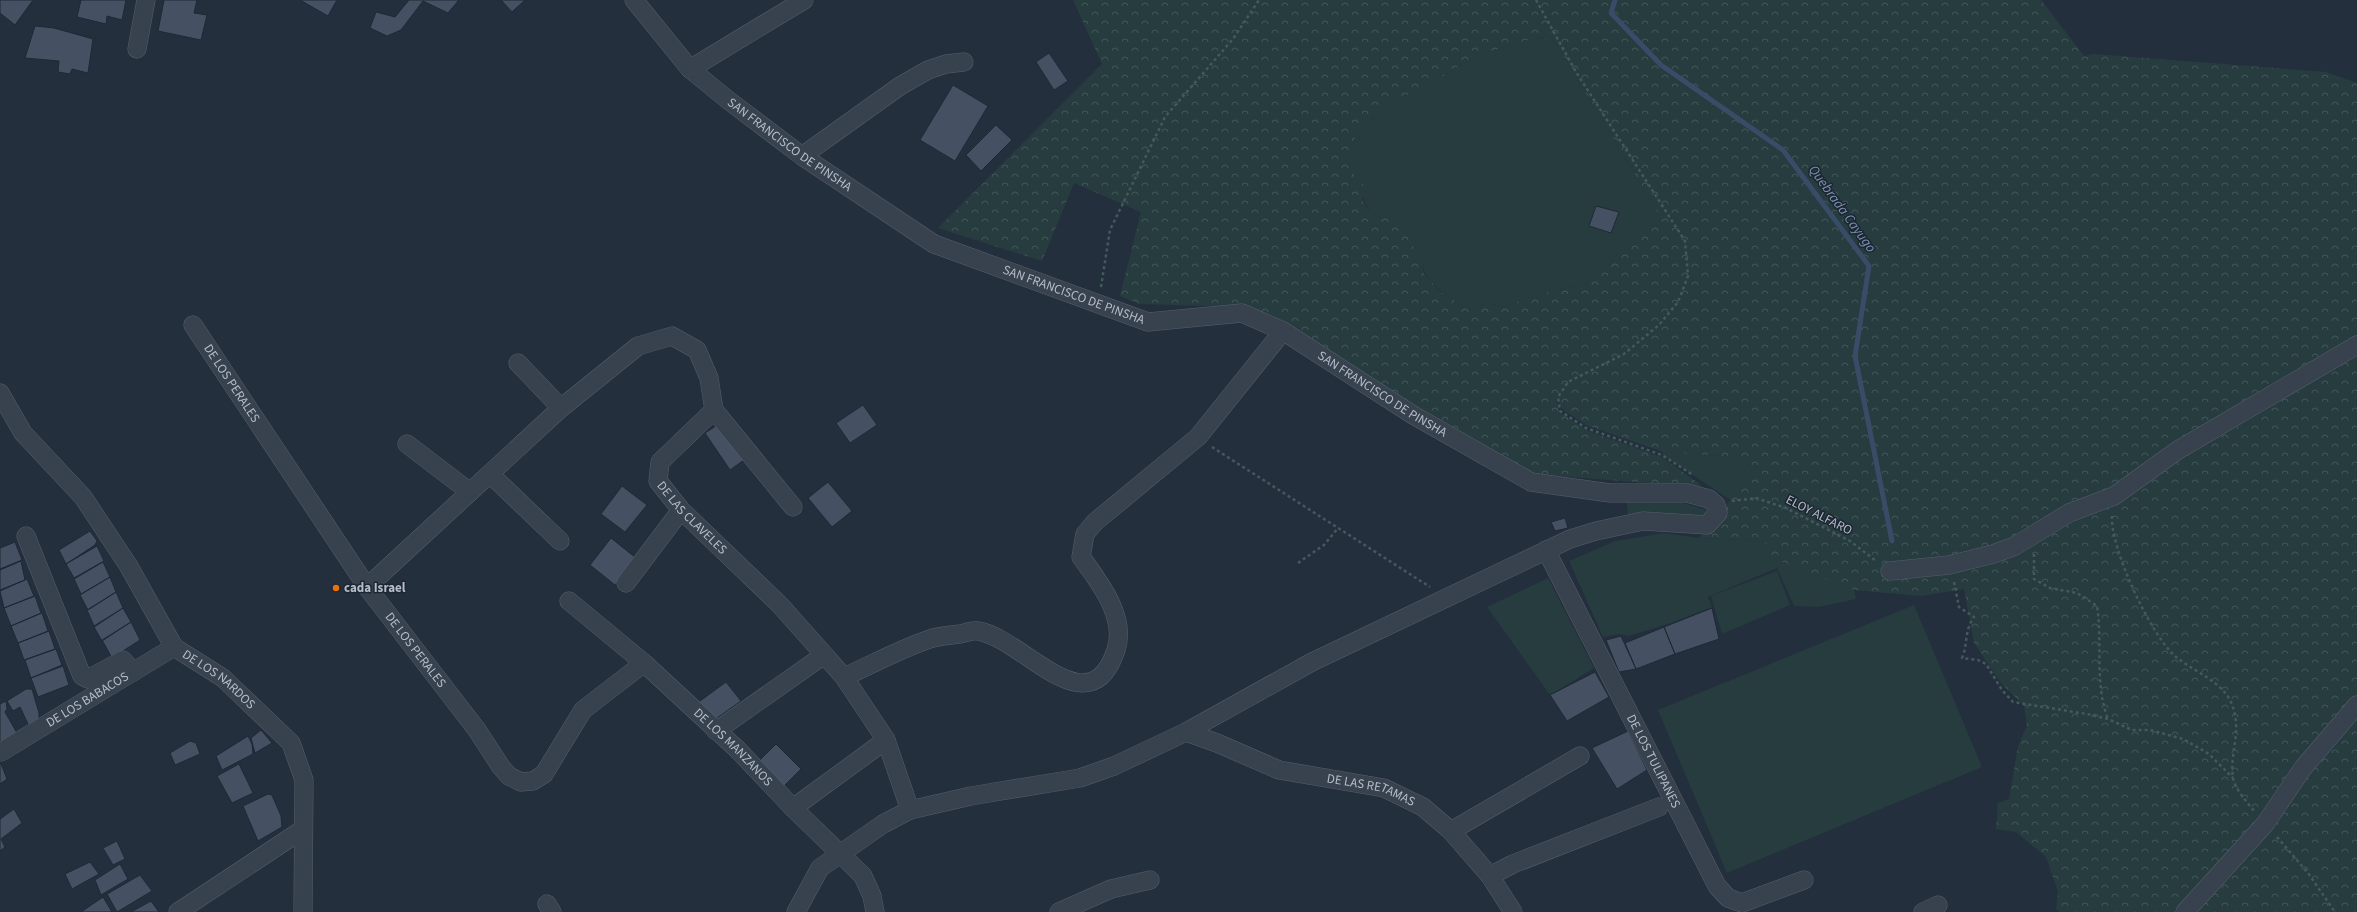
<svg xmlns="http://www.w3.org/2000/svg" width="2357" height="912" font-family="'Source Sans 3',sans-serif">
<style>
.green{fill:#263c3f}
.forest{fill:url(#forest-crowns);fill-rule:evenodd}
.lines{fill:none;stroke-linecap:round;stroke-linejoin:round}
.stream{stroke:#394c67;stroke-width:5}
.building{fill:#455162;stroke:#1f2835}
.minor-casing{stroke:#565f6c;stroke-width:19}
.path{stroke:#44595c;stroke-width:2.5;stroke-dasharray:3 3;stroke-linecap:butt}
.minor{stroke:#38414e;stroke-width:18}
.food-dot{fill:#e8710a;stroke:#1d2633;stroke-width:1.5}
.labels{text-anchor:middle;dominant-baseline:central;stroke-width:3;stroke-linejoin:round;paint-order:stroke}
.street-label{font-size:13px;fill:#b4bcc9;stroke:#1d2633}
.poi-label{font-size:13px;font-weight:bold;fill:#b4bcc9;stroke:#1d2633;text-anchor:start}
.water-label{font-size:14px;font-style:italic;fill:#7c92b1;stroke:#1d2633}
</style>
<defs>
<pattern id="forest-crowns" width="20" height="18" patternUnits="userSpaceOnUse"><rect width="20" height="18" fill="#263c3f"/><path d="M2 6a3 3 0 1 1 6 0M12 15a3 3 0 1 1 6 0" fill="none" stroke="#435659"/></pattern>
</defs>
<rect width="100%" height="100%" fill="#242f3e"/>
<path class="green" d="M1538,37L1555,42L1658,213L1634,234L1610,264L1603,268L1583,285L1555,290L1521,300L1505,307L1487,303L1473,310C1453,300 1428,288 1422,264L1383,219L1369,211L1351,171V150L1356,135L1390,100L1415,93L1478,55Z
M1663,452L1723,456L1758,468L1732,501L1662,455Z
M1626,496L1667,498L1706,510L1707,516H1628Z
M1664,533L1699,538L1744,540L1771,544L1806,569L1854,590L1856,599L1819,607L1794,606L1777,568L1708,597L1712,607L1671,623L1628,636L1620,634L1603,637L1569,561L1615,541Z
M1777,571L1790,605L1722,634L1711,596Z
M1548,578L1594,668L1550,695L1487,607Z
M1914,605L1982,767L1727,873L1658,710Z"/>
<path class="forest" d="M1073,0H2041L2084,56L2093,54L2326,72L2357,83V912H2060L2056,909L2058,892L2046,857L2016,832L1996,829L1998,803L2009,799L2018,746L2027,726L2024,706L2001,683L1974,643L1964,589L1921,596L1854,590L1770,557V544L1744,540L1699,538L1757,468L1723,456L1663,452L1586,425L1562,409L1556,397L1559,412L1588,431L1662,457L1701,485L1699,487L1533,474L1242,307L1139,304L1120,296L1141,212L1074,183L1042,261L938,228L1102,64ZM1539,37L1555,42L1658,213L1634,234L1610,264L1603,268L1583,285L1555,290L1521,300L1505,307L1487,303L1473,310L1457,302L1438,290L1424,273L1421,260L1397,218C1378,219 1371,216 1362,199L1368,190L1351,171V150L1356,135L1390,100L1415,93L1478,55Z"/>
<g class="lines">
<path class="stream" d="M1615,0L1611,13L1661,65L1783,150L1869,266L1855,356L1892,541"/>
</g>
<path class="building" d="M0,0H33L15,25L0,13Z
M81,0H126L122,20L107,16L106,24L77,17Z
M164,0H197L194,13L207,15L201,40L158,31Z
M300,0H337L328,16Z
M409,0H459L448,13L423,1L401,30L387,36L370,28L376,12L395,17Z
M501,0H525L512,12Z
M35,26L54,28L93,39L88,73L72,69L70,74L58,72L59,61L25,58Z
M1049,53L1068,81L1054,90L1036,62Z
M953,85L988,106L955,161L920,140Z
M996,125L1012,140L981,171L966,155Z
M1596,206L1619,212L1611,233L1589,226Z
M863,405L877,425L850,443L836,423Z
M719,424L744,460L730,470L705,433Z
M828,482L852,511L832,527L808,498Z
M622,486L647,505L625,532L601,514Z
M1565,518L1568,528L1555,531L1551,522Z
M90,531L97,541L95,545L66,564L59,550Z
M611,538L636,558L615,585L590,565Z
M15,542L22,560L0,569V548Z
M97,546L104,561L74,578L66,564Z
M21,561L25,580L0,590V570Z
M103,562L110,577L81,594L74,579Z
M110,577L116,592L88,610L80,595Z
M27,579L34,596L4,608L0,591Z
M116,592L123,608L94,626L87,610Z
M35,596L41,613L11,626L4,608Z
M123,608L131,622L102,641L94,627Z
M1712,608L1719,639L1675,654L1664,627Z
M42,613L48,631L18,643L11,626Z
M131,622L140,640L112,658L102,640Z
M1664,627L1675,654L1636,669L1625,643Z
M49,631L55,649L24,660L18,643Z
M1621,636L1636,669L1619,672L1606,640Z
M56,649L62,665L31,678L25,660Z
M63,666L69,685L38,697L31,678Z
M1595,672L1609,697L1567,721L1550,695Z
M726,682L741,701L710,723L696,704Z
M26,689H32L39,713V719L29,726L20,707L13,711L7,701Z
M6,701L7,709L5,712L17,733L0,743V704Z
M261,730L272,743L255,753L251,738Z
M1628,731L1647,770L1617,789L1592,748Z
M248,736L252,744L253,754L222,770L216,756Z
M190,741L196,743L200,754L175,765L170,753Z
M776,744L801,769L780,790L755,765Z
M0,761L7,779L0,784Z
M239,764L253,793L232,803L217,776Z
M268,794L272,795L281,816L282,827L258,841L243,806Z
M14,809L22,823L1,839L5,847L0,851V819Z
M117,841L125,859L113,865L103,848Z
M90,862L99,874L72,889L65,874Z
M120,864L128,879L101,895L95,880Z
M140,875L152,891L117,912L107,894Z
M103,897L112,912H81Z
M151,901L159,912H131Z"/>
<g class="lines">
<defs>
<g id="minor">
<path id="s1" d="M634,0L690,69L728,100L802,156L934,244L1148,322L1242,313L1283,331L1413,415L1531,482L1610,493H1687L1709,499L1716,505L1718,513L1707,525L1643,521L1596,531L1570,539L1312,662L1186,732L1114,766L1080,778L971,796L910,810L883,824L820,868L796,912"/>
<path d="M137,49L146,0"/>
<path d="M690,69L804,0"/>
<path d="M802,156L900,86L928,70L946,64L964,62"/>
<path id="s2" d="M193,325L367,587L477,730L501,767L509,776L521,782L533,781L544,774L583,710L644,663"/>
<path d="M518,363L561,408"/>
<path id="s3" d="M0,393L23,433L83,497L128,565L174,647L223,678L291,743L304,780L303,912"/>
<path d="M714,410L793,507"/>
<path d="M407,444L470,492"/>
<path d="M490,474L560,541"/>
<path d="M26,536L82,676L88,679L123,660L133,672"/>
<path id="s4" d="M1546,550L1717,886L1728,898L1742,903L1804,880"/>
<path d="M1890,571L1949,565L1993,554L2015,546L2069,513L2114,496L2178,450L2357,345"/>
<path d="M626,583L681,510"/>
<path id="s5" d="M367,587L561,408L638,346L672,336L697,350L709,378L714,410L660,462L658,481L681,510L780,605L844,677L886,740L910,810"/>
<path id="s6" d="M569,601L644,663L738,750L793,808L863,876L872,896L875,912"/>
<path d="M844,677C871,665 904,647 933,638C941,636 951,635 960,634C965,633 973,630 978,631C1023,638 1089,731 1116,650C1127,617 1099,582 1081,557L1085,534L1095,522L1198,437L1283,331"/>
<path d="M716,731L824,655"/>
<path id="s7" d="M1186,732L1217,743L1279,770L1384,788L1423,807L1451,831L1490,876L1513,912"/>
<path id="s8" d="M1,752L174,647"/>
<path d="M793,808L886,740"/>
<path d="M1451,831L1580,756"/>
<path d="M1490,876L1513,864L1659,807"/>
<path d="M547,904L552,912"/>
<path d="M178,912L302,830"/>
<path d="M1059,912L1111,889L1150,880"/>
<path d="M1923,912L1938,905"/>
<path d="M2185,912L2265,824L2303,768L2357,705"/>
</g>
</defs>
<use href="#minor" class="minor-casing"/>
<path class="path" d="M1536,0L1576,72L1685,241L1688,276L1678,302L1659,325L1624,354L1568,382L1558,397L1560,411L1586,428L1662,455L1693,475
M1101,287L1110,230L1165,117L1233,39L1259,0
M1212,447L1430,587
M1732,501L1756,498L1786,508L1850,541L1876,561
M2112,516C2110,548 2151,636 2176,657C2193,671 2219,680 2230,700C2244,729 2229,751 2233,778C2235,789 2247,802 2254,811
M2034,554V579L2050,588L2077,593L2097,606C2103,644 2094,683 2108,719
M1298,563L1324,545L1338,528
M1954,582L1959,607L1974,617C1964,631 1968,644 1962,658L1978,660L1986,664L2002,690L2013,702L2087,714L2108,719L2132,730H2150L2183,739L2209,754L2233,778
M2277,837L2308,873L2335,912"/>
<use href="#minor" class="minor"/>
</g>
<circle class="food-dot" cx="336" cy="588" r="4"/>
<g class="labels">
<g class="street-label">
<text stroke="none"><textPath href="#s1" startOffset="214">SAN FRANCISCO DE PINSHA</textPath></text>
<text stroke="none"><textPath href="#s1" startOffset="538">SAN FRANCISCO DE PINSHA</textPath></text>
<text stroke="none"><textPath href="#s2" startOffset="70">DE LOS PERALES</textPath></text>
<text stroke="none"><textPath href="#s1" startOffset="874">SAN FRANCISCO DE PINSHA</textPath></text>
<text transform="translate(1819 515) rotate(27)">ELOY ALFARO</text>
<text stroke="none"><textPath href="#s5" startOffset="634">DE LAS CLAVELES</textPath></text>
<text stroke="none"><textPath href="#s2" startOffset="394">DE LOS PERALES</textPath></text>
<text stroke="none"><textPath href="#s3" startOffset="365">DE LOS NARDOS</textPath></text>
<text stroke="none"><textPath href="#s8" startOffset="101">DE LOS BABACOS</textPath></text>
<text stroke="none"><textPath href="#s6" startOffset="220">DE LOS MANZANOS</textPath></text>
<text stroke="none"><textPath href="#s4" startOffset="237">DE LOS TULIPANES</textPath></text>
<text stroke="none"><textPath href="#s7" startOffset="195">DE LAS RETAMAS</textPath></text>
</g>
<g class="poi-label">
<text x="344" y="588">cada Israel</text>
</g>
<g class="water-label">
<text transform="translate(1842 209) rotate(54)">Quebrada Cayugo</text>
</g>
</g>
</svg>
